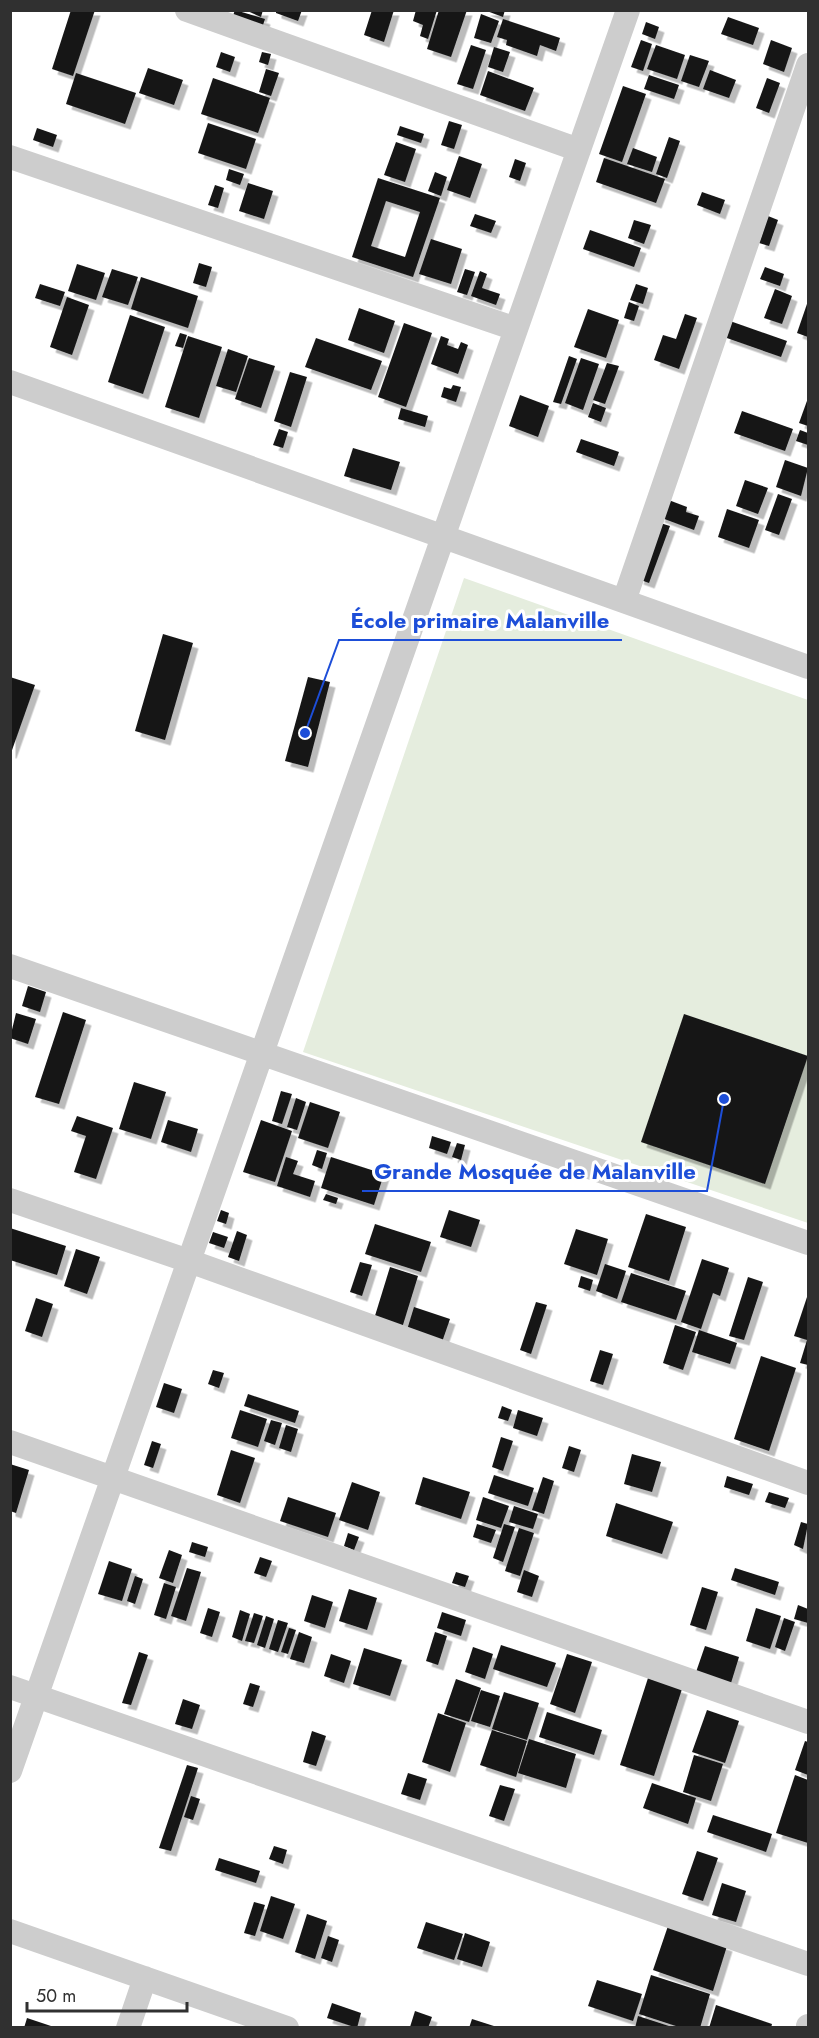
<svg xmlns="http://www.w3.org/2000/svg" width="819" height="2038" font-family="Jost,sans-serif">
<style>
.green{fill:#e5edde}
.building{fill:#171717;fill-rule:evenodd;filter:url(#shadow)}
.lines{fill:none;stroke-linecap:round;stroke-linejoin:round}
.street{stroke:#cdcdcd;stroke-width:24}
.leader{fill:none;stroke:#1d4ed8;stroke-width:2}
.callout-dot{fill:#1d4ed8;stroke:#fff;stroke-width:2}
.callout-label{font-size:22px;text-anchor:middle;font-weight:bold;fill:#1d4ed8;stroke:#fff;stroke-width:6;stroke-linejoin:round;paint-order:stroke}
</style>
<defs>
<filter id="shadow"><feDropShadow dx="5.5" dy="5.5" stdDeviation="0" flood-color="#0004"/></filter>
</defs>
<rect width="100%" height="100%" fill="#fff"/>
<path class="green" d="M464,578L808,700V1223L303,1052Z"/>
<path class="building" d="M71,10H95L73,76L52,69Z
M235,10L265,19L261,31L231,21Z
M245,10H263L261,17Z
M276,10H302L298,21L276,13Z
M372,10H394L384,42L364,35Z
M416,10H437L428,39L420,36L423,25L413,21Z
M439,10H467L451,57L427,49Z
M484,10H505L503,17Z
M481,14L499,21L491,43L474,38Z
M728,17L759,28L753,45L721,34Z
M503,19L560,38L556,51L540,45L537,56L506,45L507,40L497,37Z
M646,22L659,27L655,39L642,34Z
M641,40L652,44L643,71L631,67Z
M771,40L792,48L784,72L763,64Z
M471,45L486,50L473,89L457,84Z
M656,45L685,55L677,79L647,69Z
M494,47L510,52L503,72L488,67Z
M221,52L235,57L230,72L216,67Z
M262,52L271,54L268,65L259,62Z
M690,55L709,61L699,87L681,81Z
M148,68L183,80L174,105L139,93Z
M266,69L279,73L271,96L259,92Z
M710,70L736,80L729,98L703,89Z
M488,71L534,88L525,111L480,95Z
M76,73L136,93L125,124L66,104Z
M649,75L679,85L674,99L644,89Z
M213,78L270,98L258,133L201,114Z
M767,78L780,83L769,113L756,108Z
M623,86L646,94L622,162L599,154Z
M449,121L462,125L454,149L441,145Z
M208,123L256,139L246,169L198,153Z
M400,126L424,134L421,143L397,135Z
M37,128L57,135L53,147L33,140Z
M669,137L680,141L667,178L656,174Z
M396,142L416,149L405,182L384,175Z
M633,148L657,157L652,172L627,164Z
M459,156L482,164L470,198L447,190Z
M604,158L665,179L656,203L596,182Z
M515,159L526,163L520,181L509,177Z
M229,169L244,174L240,185L226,180Z
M435,172L447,177L441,196L428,191Z
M378,178L440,198L413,277L352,257ZM386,201L420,212L405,257L371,246Z
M248,183L273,191L264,219L239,211Z
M215,185L224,188L218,208L208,205Z
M702,192L725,200L720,214L697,205Z
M475,214L496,221L491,233L470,226Z
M768,216L778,220L769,246L759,243Z
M634,220L651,225L644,244L628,238Z
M590,230L641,248L634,267L583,249Z
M431,239L462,249L451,284L419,274Z
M199,263L212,267L206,287L193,283Z
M77,264L105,273L96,300L68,291Z
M765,267L784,274L780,286L760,279Z
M112,269L138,277L128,305L102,297Z
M465,269L475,272L467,295L457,292Z
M480,271L487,274L482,288L500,294L496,305L471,296Z
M141,277L198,296L188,328L131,309Z
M40,284L65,292L60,306L35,298Z
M636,284L648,288L643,304L630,300Z
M775,289L792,296L782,324L764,318Z
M67,297L89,305L72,355L50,347Z
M808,301V337L797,333Z
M629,302L639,306L634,321L624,318Z
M359,308L395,321L384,353L348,340Z
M588,309L619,320L606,358L574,347Z
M685,314L697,318L679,369L654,360L663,335L676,339Z
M130,315L165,327L143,394L108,382Z
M730,321L787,341L781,357L724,337Z
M404,323L432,333L406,407L378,397Z
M180,333L187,335L183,348L175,346Z
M188,336L222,347L199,418L165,407Z
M441,336L449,339L447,345L458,349L461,342L468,345L458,374L431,364Z
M316,338L382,361L371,390L305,367Z
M228,349L248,356L236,392L216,386Z
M569,356L577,359L561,404L553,402Z
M249,358L275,366L261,408L235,399Z
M581,358L599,364L583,410L565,403Z
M607,363L619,366L605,404L593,400Z
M290,372L307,377L291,427L274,421Z
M453,385L461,387L456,402L441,397L444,387L451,389Z
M520,395L549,406L538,437L509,426Z
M808,398V426L799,423Z
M593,403L606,408L601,422L588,417Z
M401,408L428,416L425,427L398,419Z
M742,411L793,429L785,451L734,433Z
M279,429L288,432L283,448L273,445Z
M800,430L808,433V445L796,441Z
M581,439L619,452L614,466L576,452Z
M353,448L400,462L391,490L344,476Z
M785,460L808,468L801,496L776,487Z
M745,480L768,488L758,514L736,506Z
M778,494L792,499L779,535L765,530Z
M666,499L687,507L686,512L699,516L694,530L659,517Z
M727,509L759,520L749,548L718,537Z
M657,522L670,526L649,583L638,579Z
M163,634L193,643L165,740L135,731Z
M10,677L35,685L11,753H10Z
M308,677L330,682L308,767L285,761Z
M28,986L46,992L40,1012L22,1006Z
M63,1012L86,1020L59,1104L35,1097Z
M16,1013L36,1019L28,1044L10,1038Z
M684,1014L808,1056L765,1184L641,1142Z
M134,1082L166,1092L151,1139L119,1129Z
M281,1091L292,1094L282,1124L272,1121Z
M296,1098L306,1102L297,1130L287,1127Z
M310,1102L340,1112L328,1148L298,1138Z
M77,1116L113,1128L96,1179L74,1172L86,1136L71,1131Z
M168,1120L198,1129L191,1152L161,1142Z
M261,1120L292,1131L275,1182L243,1172Z
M432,1136L451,1142L447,1154L429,1148Z
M457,1143L465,1145L461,1160L452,1157Z
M317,1150L327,1153L322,1169L312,1165Z
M286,1157L298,1161L293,1174L315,1181L310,1197L277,1186Z
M331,1157L384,1174L374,1205L321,1188Z
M326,1194L338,1198L336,1204L323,1200Z
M221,1210L229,1213L226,1224L217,1221Z
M449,1210L480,1220L471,1247L440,1237Z
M646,1214L686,1227L669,1281L628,1267Z
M375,1224L431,1242L421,1272L365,1254Z
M10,1228L66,1246L57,1275L10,1260Z
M576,1229L608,1239L597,1275L564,1264Z
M237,1231L247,1235L239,1261L228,1257Z
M213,1232L228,1237L224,1248L209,1243Z
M76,1249L100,1257L87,1294L64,1286Z
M702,1259L729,1268L720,1296L713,1293L701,1329L681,1322Z
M360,1262L372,1265L362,1296L350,1292Z
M605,1264L626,1271L617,1299L596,1291Z
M390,1267L418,1276L402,1328L374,1319Z
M631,1273L686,1291L676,1320L621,1302Z
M581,1276L593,1280L590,1291L578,1287Z
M748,1277L763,1282L744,1340L729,1336Z
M808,1294V1365L800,1363L807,1340L794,1336Z
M36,1298L53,1304L42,1337L25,1331Z
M536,1302L547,1305L531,1354L520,1350Z
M414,1307L450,1319L442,1342L407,1330Z
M675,1325L696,1332L683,1370L663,1363Z
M699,1330L737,1343L730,1364L692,1352Z
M600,1350L613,1354L603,1385L590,1381Z
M761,1356L796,1368L769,1451L734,1439Z
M213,1370L224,1373L219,1388L208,1384Z
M164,1383L182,1389L174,1413L156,1407Z
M248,1394L299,1411L295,1423L244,1406Z
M502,1406L512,1410L508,1421L498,1418Z
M240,1410L267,1419L258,1447L231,1438Z
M518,1410L543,1418L537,1436L513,1428Z
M271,1420L282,1423L275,1445L264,1441Z
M286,1425L298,1429L291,1452L279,1448Z
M501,1437L513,1441L503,1471L492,1467Z
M152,1441L161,1444L153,1468L144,1465Z
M569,1446L581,1450L574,1472L562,1468Z
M231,1450L255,1458L240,1503L217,1495Z
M632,1454L661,1462L652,1492L624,1484Z
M10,1464L29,1470L16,1513L10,1511Z
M494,1475L534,1488L528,1506L488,1493Z
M727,1476L753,1484L749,1495L724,1487Z
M423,1477L470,1492L461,1519L415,1504Z
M543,1477L554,1481L544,1514L532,1510Z
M352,1482L380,1492L368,1530L339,1520Z
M769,1492L789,1498L785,1508L765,1502Z
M288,1497L336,1513L328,1537L280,1521Z
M483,1497L509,1506L501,1528L476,1520Z
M616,1503L673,1522L662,1554L606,1536Z
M514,1506L538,1514L533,1529L509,1522Z
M801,1522L808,1524L803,1549L794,1545Z
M477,1524L496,1530L491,1543L473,1537Z
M504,1524L515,1527L503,1562L493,1558Z
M519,1528L534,1533L520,1576L505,1571Z
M348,1533L359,1537L354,1550L344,1546Z
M192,1542L208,1547L205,1557L189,1552Z
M169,1550L182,1555L173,1583L159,1578Z
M260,1557L272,1561L266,1577L254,1573Z
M109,1561L132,1569L122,1601L98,1594Z
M187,1568L201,1572L186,1621L171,1616Z
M735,1568L779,1582L775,1595L731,1580Z
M524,1570L539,1576L532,1597L517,1592Z
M456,1572L469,1576L465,1587L452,1583Z
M135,1576L143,1579L135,1604L127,1601Z
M164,1583L176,1587L166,1619L154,1615Z
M702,1587L718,1592L706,1630L690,1625Z
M349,1589L377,1598L367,1630L339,1621Z
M312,1595L333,1602L325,1628L304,1621Z
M798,1605L808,1609V1623L794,1619Z
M208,1608L220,1612L212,1637L200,1633Z
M756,1608L781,1616L770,1649L746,1641Z
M240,1610L250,1614L242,1641L232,1637Z
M442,1612L466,1620L461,1636L437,1628Z
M254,1613L263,1616L254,1643L245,1641Z
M266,1616L274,1619L265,1648L257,1645Z
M784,1618L795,1622L785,1651L775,1647Z
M278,1620L288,1623L278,1652L269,1649Z
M289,1628L296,1630L288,1654L281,1652Z
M299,1632L312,1637L304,1663L290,1659Z
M435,1632L447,1636L438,1665L426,1661Z
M501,1645L556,1663L547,1687L493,1669Z
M705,1646L739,1657L731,1683L696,1672Z
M473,1647L493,1654L485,1679L465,1672Z
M364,1648L402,1660L390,1696L353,1684Z
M139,1652L148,1655L131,1705L122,1703Z
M331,1654L351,1661L344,1683L324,1676Z
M567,1654L592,1662L575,1713L550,1704Z
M648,1678L682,1689L654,1776L620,1765Z
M456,1679L481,1688L469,1722L444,1714Z
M250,1683L260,1686L253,1707L243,1704Z
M481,1690L500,1696L490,1727L471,1721Z
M504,1692L539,1703L527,1740L492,1729Z
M183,1699L200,1705L192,1729L175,1724Z
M707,1710L739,1721L725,1763L692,1752Z
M547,1712L602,1730L594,1755L539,1737Z
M438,1713L466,1723L450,1772L422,1762Z
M492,1730L527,1741L516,1777L480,1765Z
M312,1731L326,1736L316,1766L303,1762Z
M529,1739L576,1754L566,1788L518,1773Z
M805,1741L808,1742V1775L795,1770Z
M694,1755L723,1764L711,1801L683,1792Z
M187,1765L198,1768L171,1851L159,1848Z
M408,1773L427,1779L420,1800L401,1794Z
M795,1775L808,1780V1843L776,1833Z
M652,1783L696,1798L688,1824L643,1808Z
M500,1785L515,1789L504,1821L489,1816Z
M191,1796L200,1799L193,1820L184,1817Z
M713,1815L772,1834L766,1852L707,1832Z
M274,1846L287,1850L283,1864L269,1859Z
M697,1851L718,1858L703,1901L682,1894Z
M219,1858L260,1871L256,1883L215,1870Z
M722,1883L746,1891L736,1922L712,1915Z
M271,1896L295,1904L283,1939L260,1931Z
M254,1902L265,1905L255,1936L244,1933Z
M307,1914L327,1921L315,1959L295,1952Z
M426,1922L463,1934L454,1960L417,1948Z
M668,1926L727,1946L713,1991L653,1970Z
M465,1933L490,1942L482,1967L457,1959Z
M328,1936L339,1940L332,1962L321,1958Z
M651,1975L710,1994L700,2028H682L639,2014Z
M597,1980L642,1994L633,2021L588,2006Z
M332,2003L361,2013L357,2028L327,2018Z
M716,2005L772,2024L771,2028H709Z
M415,2011L432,2017L428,2028L410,2027Z
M638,2016L672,2027V2028H635Z
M27,2018L54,2027V2028H24Z
M472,2019L497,2027V2028H469Z"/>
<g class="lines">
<path class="street" d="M187,10L579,150
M10,157L516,329
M10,382L808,667
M624,601L808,65
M10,966L808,1243
M10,1200L189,1261L808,1483
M10,1442L808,1722
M10,1687L808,1964
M10,1771L628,10
M10,1931L287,2028
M128,2028L145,1978
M808,2028V2026"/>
</g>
<path class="leader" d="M305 733L339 640H622M724 1099L707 1191H362"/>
<g class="callout-dot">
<circle cx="305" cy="733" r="6"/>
<circle cx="724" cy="1099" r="6"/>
</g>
<g class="callout-label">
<text x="480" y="628">École primaire Malanville</text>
<text x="535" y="1179">Grande Mosquée de Malanville</text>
</g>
<rect width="819" height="2038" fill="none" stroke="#303030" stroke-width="24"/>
<path d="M27 2002v9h160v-9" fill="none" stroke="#303030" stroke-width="3"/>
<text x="36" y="2002" font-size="18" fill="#303030" stroke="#ffffff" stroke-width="4.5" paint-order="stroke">50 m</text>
</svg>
